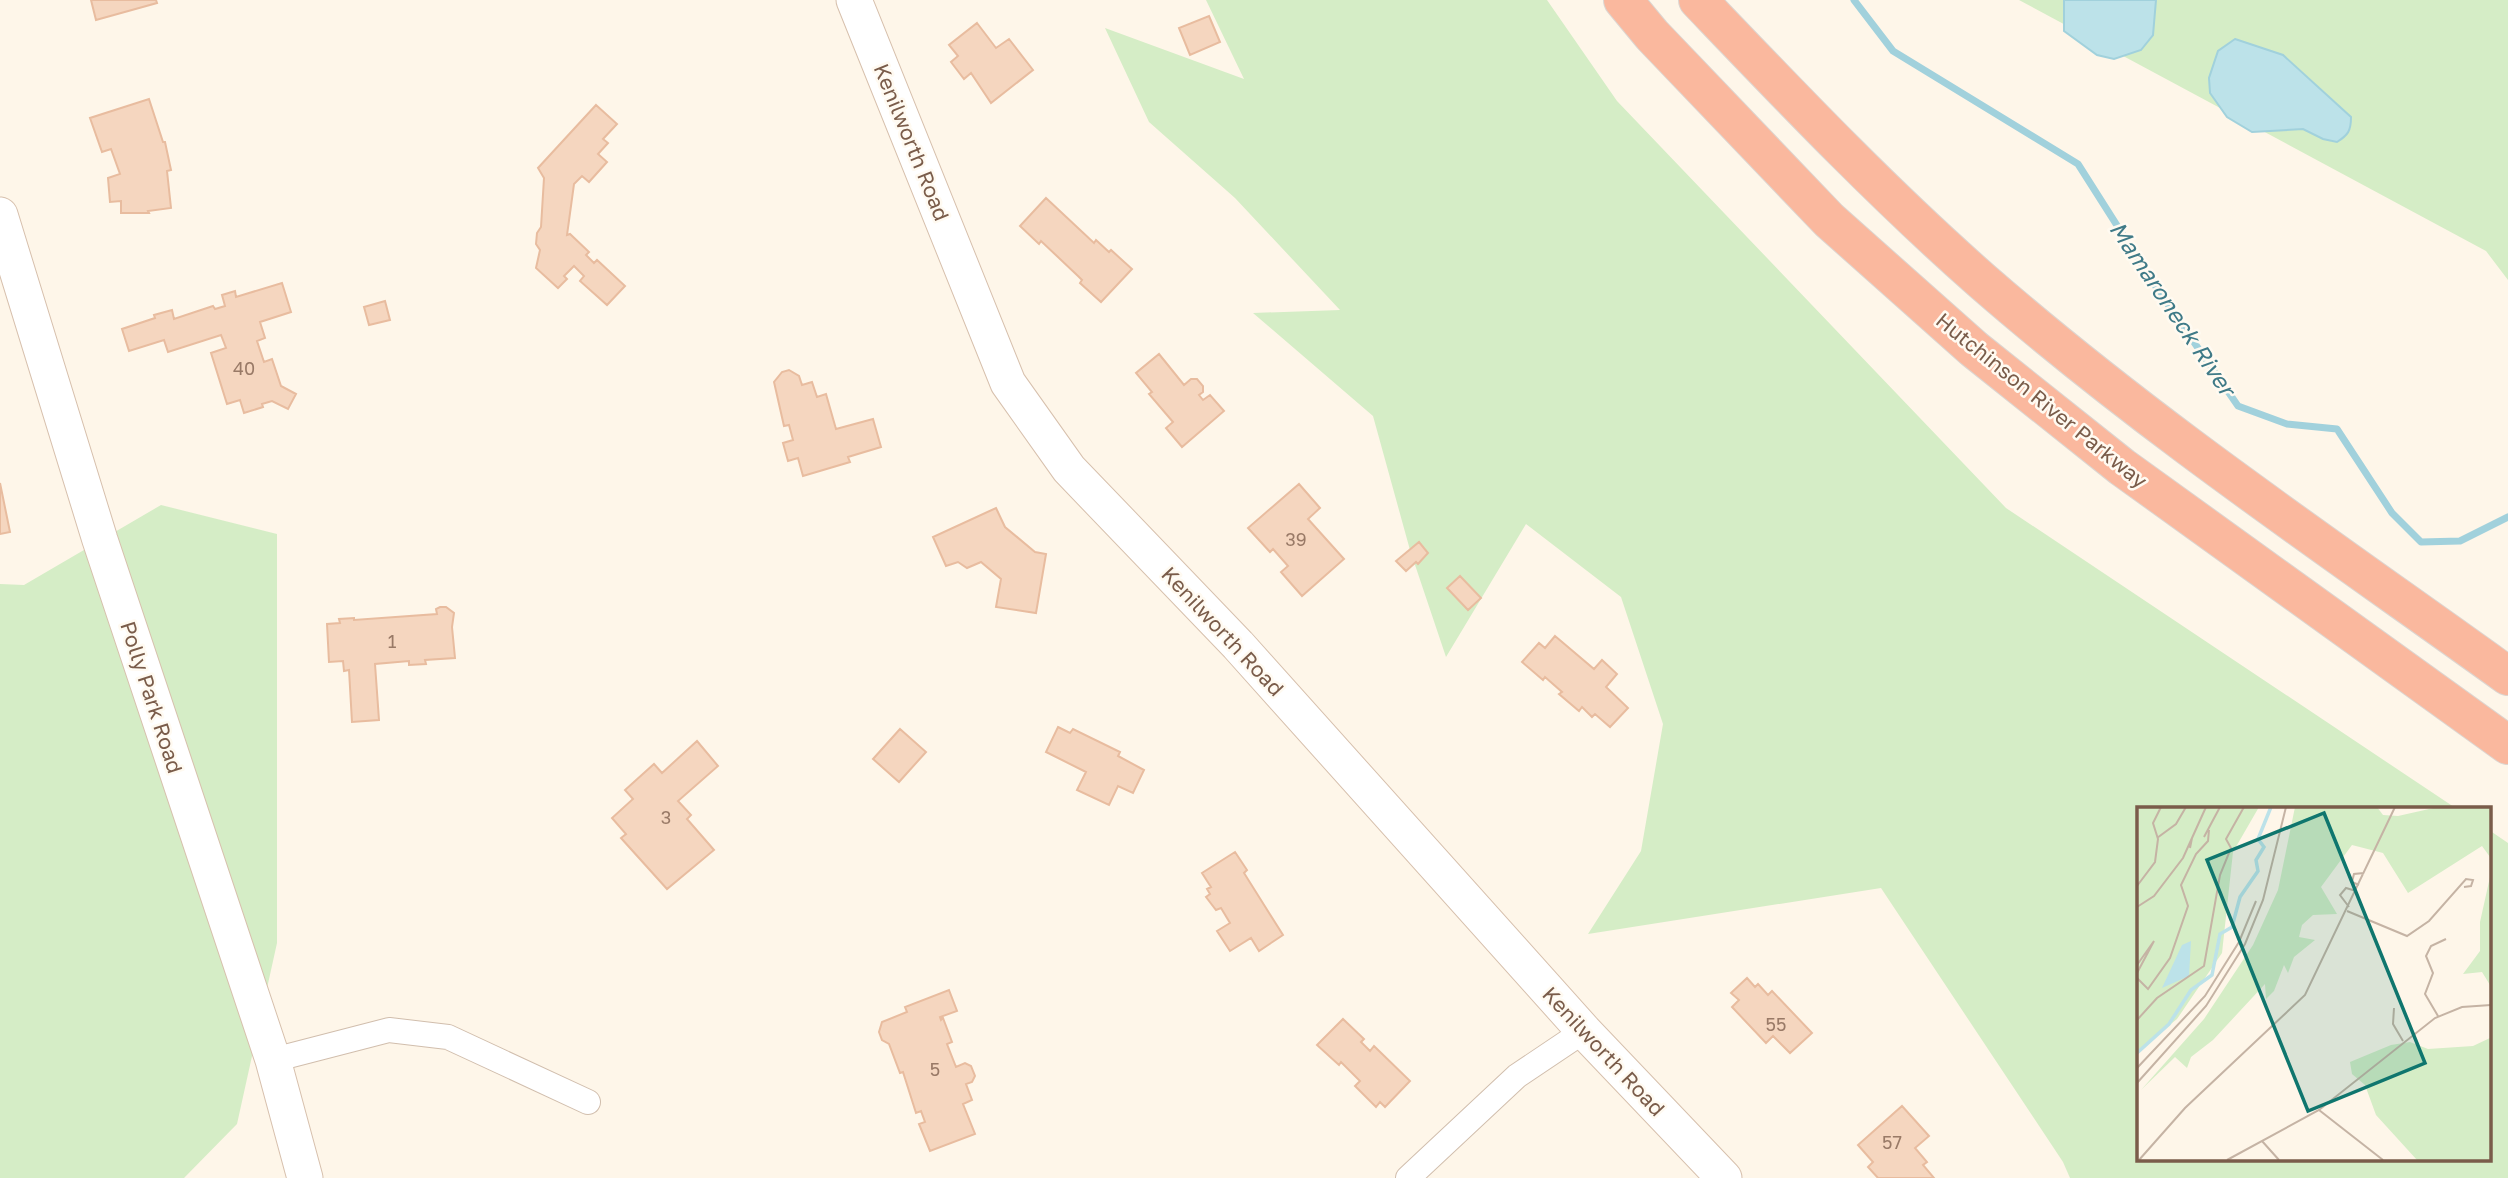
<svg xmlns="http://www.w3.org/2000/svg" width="2508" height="1178" font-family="'Golos Text',sans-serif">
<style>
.green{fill:#d5edc6}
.water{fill:#bce2e9;stroke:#a1d1dc;stroke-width:2}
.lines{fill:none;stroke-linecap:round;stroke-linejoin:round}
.stream{stroke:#a1d1dc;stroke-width:7}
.building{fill:#f5d6bf;stroke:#e8bc9f;stroke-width:2}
.street-casing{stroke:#d1bead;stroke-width:26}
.secondary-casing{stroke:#d7c0ad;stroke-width:37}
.highway-casing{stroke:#dcd5d0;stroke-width:40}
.street{stroke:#fff;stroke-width:24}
.secondary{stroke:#fff;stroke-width:35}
.highway{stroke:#fab89e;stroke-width:38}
.labels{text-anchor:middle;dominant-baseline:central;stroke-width:5;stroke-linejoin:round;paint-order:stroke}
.number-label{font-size:18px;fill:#997a67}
.street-label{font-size:21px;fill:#7a5c4a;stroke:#fffaf1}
.water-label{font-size:23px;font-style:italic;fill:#3f7a87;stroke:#fffaf1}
.inset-river{fill:none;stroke:#bce2e9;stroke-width:3.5}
.inset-road{fill:none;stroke:#c5b3a4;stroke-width:2}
.view{fill:#0f766e;fill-opacity:0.15;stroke:#0f766e;stroke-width:3.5}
.inset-edge{fill:none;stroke:#7a5c4a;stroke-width:3.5}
</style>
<rect width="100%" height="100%" fill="#fef6e9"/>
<path class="green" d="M1206,0H1547L1617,101L2006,508L2457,809H2139V1159H2489V830L2508,843V1178H2070L2063,1162L1881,888L1588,934L1641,851L1663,724L1621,597L1526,524L1446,657L1410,550L1373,416L1253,313L1340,310L1235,198L1149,122L1105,28L1244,79Z
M2019,0H2508V280L2486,251Z
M161,505L277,534V943L237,1124L184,1178H0V584L24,585Z"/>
<path class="water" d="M2064,0H2156L2153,35L2141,50L2114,59L2097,55L2064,31Z
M2235,39L2283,55L2351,117C2351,131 2348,135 2337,142L2323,139L2303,129L2252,132L2227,117L2210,93L2209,78L2218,51Z"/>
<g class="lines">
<path class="stream" d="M1854,0L1893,51L2078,164L2158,290L2238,406L2287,424L2337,429L2392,513L2421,542L2460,541L2508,517"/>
</g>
<path class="building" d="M91,0H156L157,3L96,20Z
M1209,16L1220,42L1190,55L1179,28Z
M977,23L996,48L1009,39L1033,70L991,103L971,73L964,79L951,62L958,56L949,45Z
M149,99L163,142H165L171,170L167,171L171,208L148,211L149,213H121V201L110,202L108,178L120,174L111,149L102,152L90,118Z
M596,105L617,124L603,139L608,143L598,154L607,162L589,182L582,176L574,184L567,235L570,234L589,252L586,255L594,263L597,260L625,286L607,305L580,281L584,276L574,266L564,276L567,279L558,288L536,268L540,250L536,244L537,233L541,227L544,178L538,168Z
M1046,198L1094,243L1096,240L1109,252L1111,250L1132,269L1101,302L1080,283L1082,280L1078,276L1041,241L1039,244L1020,226Z
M282,283L291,312L260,322L265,338L257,341L264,362L272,359L281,386L296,394L288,409L272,401L262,404L263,407L244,413L240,400L227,404L211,353L226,348L221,335L168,352L164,340L129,351L122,329L155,318L154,315L172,310L174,319L213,306L215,309L225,306L222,295L235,291L236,297Z
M385,301L390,320L369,325L364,307Z
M1159,354L1184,385L1191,379H1197L1203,386V392L1199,395L1203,400L1210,395L1224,411L1182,447L1166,428L1173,422L1149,394L1152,392L1136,373Z
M789,370L799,376L802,385L812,382L817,397L826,394L836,429L873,419L881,447L848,457L850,462L803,476L798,458L788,461L783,443L793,440L789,425L784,426L774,382L782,372Z
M0,483L10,532L0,534Z
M1299,484L1320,508L1308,519L1344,559L1302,596L1281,572L1288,566L1273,549L1270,552L1248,528Z
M996,508L1005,527L1035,552L1046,554L1036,613L996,607L1001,579L981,562L967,568L958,562L946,566L933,537Z
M1419,542L1428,553L1418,564L1416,562L1406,571L1396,561Z
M1460,576L1481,598L1468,610L1447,588Z
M440,607H446L454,613L452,627L455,658L425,660L426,664L409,665V661L375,664L379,720L352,722L349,670L344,671L343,661L329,662L327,624L340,623L339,619L354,618V620L437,614L436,609Z
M1555,636L1594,669L1602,660L1617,674L1606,687L1628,708L1610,727L1595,714L1592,717L1582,707L1579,711L1559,694L1562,692L1545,677L1543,680L1522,662L1539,643L1545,648Z
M1058,727L1070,733L1073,729L1120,752L1118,756L1144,770L1133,793L1118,786L1109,805L1077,790L1086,772L1046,752Z
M900,729L926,752L899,782L873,759Z
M697,741L718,766L678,801L691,815L687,819L714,850L667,889L621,838L626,834L612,818L633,799L625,790L654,764L662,773Z
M1235,852L1247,870L1244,873L1283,935L1259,951L1251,938L1230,951L1217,931L1230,923L1221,908L1216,910L1206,897L1210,894L1207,889L1211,887L1202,873Z
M1747,978L1755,987L1758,984L1768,995L1772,991L1812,1033L1790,1053L1773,1036L1766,1043L1732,1007L1739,1000L1731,993Z
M949,990L957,1011L940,1017L941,1020L943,1018L952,1042L947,1044L956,1067L965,1063L971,1066L975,1076L972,1082L966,1084L972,1100L963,1104L975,1134L930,1151L919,1124L925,1122L921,1111L916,1113L903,1072L900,1073L889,1044L882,1040L879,1032L882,1022L907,1012L905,1007Z
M1343,1019L1364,1039L1361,1042L1370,1051L1374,1046L1410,1081L1385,1107L1380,1102L1376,1107L1355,1086L1360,1081L1341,1062L1339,1065L1317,1045Z
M1902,1106L1929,1136L1915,1148L1927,1162L1923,1165L1934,1178H1878L1868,1167L1873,1162L1858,1145Z"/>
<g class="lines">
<defs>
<path id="street" d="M273,1060L389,1030L448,1037L588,1102
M1408,1178L1517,1076L1584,1031"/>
<path id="secondary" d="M854,0L1008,383L1069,469L1238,645L1584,1031L1724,1178
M0,215L100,540L273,1060L305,1178"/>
<path id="highway" d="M1623,0L1652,35L1829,220L1974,349L2122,467L2508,745
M1698,0C1790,96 1881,192 1981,280C2147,425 2330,548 2508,676"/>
</defs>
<use href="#street" class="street-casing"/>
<use href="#secondary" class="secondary-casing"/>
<use href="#highway" class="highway-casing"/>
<use href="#street" class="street"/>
<use href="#secondary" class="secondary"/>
<use href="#highway" class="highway"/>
</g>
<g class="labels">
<g class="number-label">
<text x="244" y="368">40</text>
<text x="1296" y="539">39</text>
<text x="392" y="641">1</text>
<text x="666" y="817">3</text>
<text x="1776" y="1024">55</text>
<text x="935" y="1069">5</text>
<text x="1892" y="1142">57</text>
</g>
<g class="street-label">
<text transform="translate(912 142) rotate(68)">Kenilworth Road</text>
<text transform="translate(2042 400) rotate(39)">Hutchinson River Parkway</text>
<text transform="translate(1223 631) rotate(47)">Kenilworth Road</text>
<text transform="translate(152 697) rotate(72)">Polly Park Road</text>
<text transform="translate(1604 1051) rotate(47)">Kenilworth Road</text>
</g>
<g class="water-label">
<text transform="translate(2173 308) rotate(56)">Mamaroneck River</text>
</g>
</g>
<g transform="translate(2137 807)">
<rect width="354" height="354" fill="#fef6e9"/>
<path d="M2,0H122L96,45L85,146L40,212L0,244ZM158,0H240L246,8L261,9L301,0H353V178L345,165L326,167L343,144V115L353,70V50L345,39L271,86L246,46L215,38L184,80L200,107L176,108L165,118L162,130L178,133L157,150L151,166L147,158L137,184L129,192L128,177L76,233L54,250L50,261L38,250L4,283L67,212L116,138L141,83ZM353,231V353H280L239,308L228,278L215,267L213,255L254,238L273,235L291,242L336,239Z" fill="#d5edc6"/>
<path d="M54,134L52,169L25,181L45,138Z" fill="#bce2e9"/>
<path class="inset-river" d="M0,246L32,217L54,183L75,168L83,127L95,120L103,90L121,64L119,53L127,40L121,32L134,0"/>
<path class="inset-road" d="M67,30L83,0M20,31L39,17L49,0M55,31L69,0M222,78L215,75L217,67L227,66M0,79L18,55L21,32L16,16L24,0M0,100L17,89L46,51L55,31L53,41M212,100L203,88L209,81L219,84M210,104L270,129L292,114L329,72L336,73L334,79L327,80M0,158L17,134L0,166M0,171L11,182L33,151L51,99L44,78L59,47L71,34L72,23M257,201L256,217L266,234M301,209L288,187L296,166L289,149L294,139L309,132M0,213L20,191L67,159L83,68L94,41L89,32L107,0M0,261L68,189L102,135L119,94M0,276L69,199L108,137L126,93L149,0M182,303L246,353M125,334L142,353M2,353L48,301L168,188L258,0M90,353L182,303L298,211L325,200L354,198"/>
<path class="view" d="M187,6L288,256L171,304L70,53Z"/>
<rect width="354" height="354" class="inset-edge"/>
</g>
</svg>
